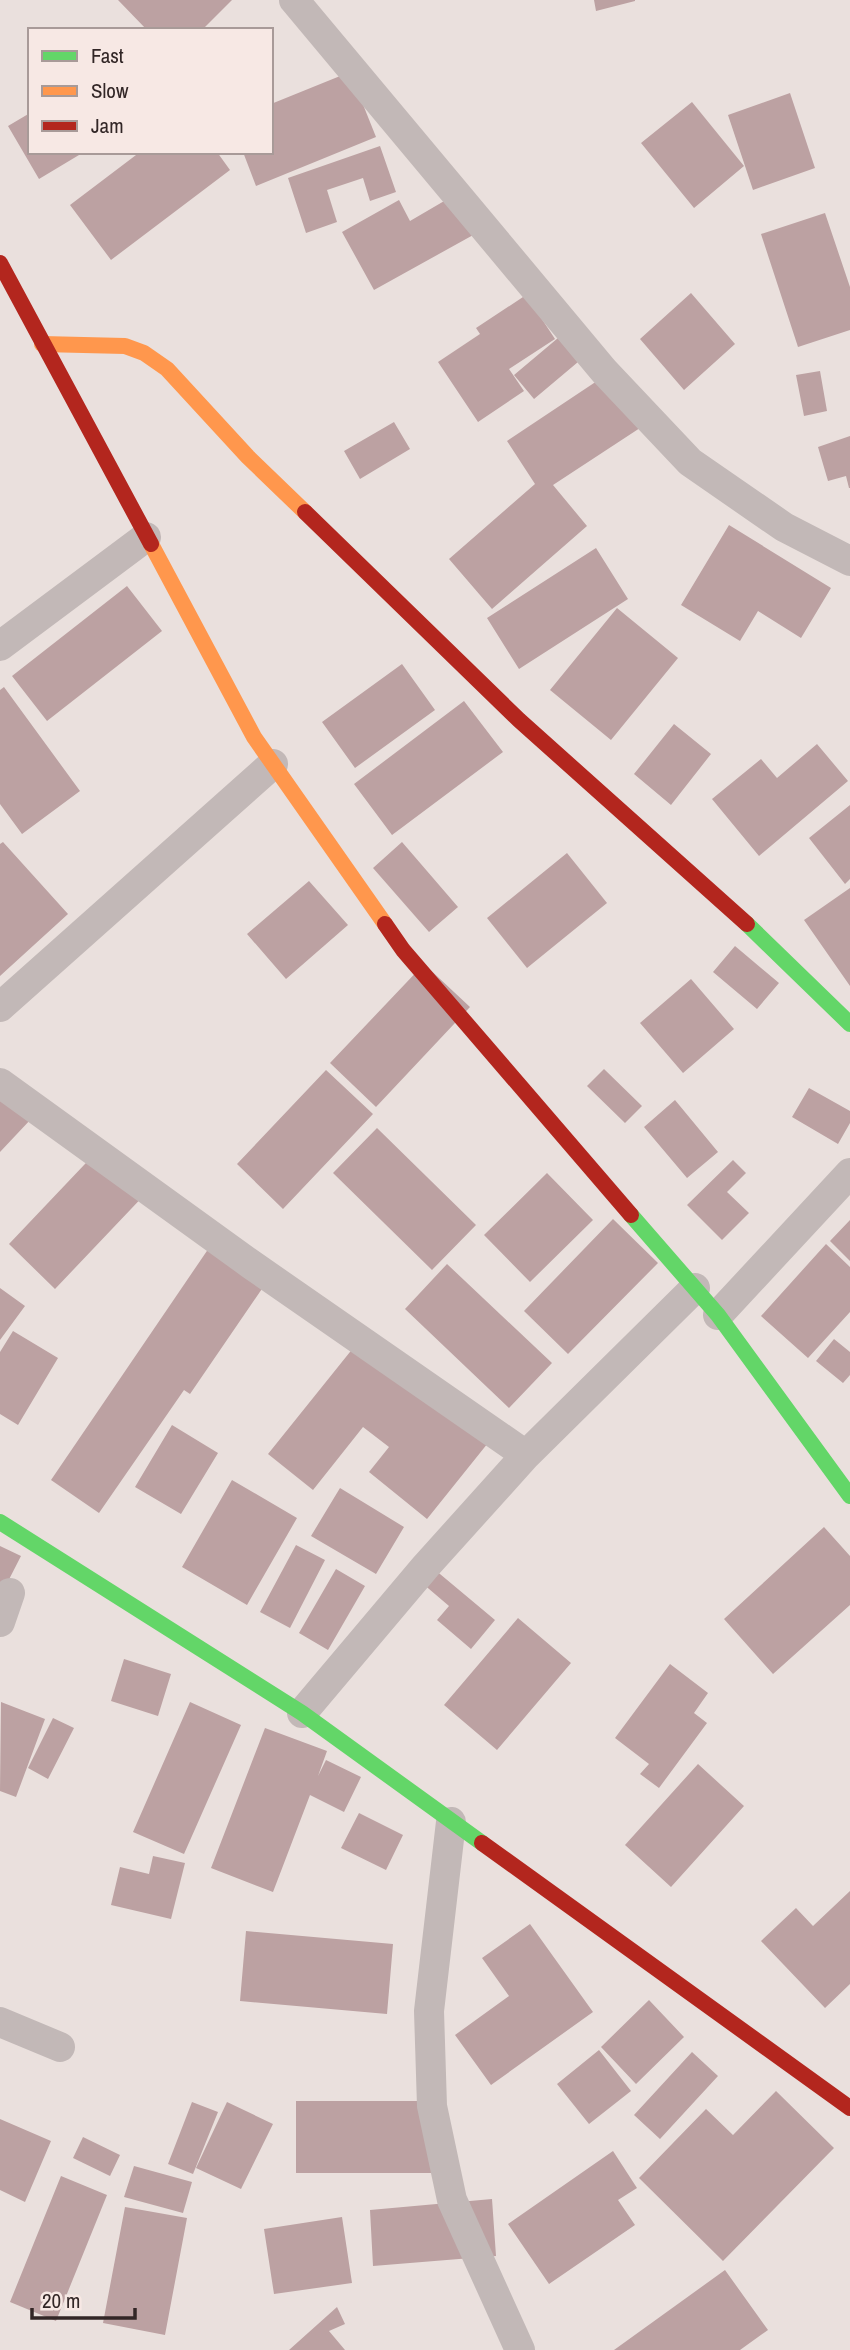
<svg xmlns="http://www.w3.org/2000/svg" width="850" height="2350" font-family="'Archivo Narrow',sans-serif">
<style>
.building{fill:#bca1a2}
.lines{fill:none;stroke-linecap:round;stroke-linejoin:round}
.street{stroke:#c2b8b7;stroke-width:30}
.fast{stroke:#63d668;stroke-width:16}
.slow{stroke:#ff974d;stroke-width:16}
.jam{stroke:#b3261e;stroke-width:16}
</style>
<rect width="100%" height="100%" fill="#eae0dd"/>
<path class="building" d="M118,0H232L202,30H147Z
M594,0H635V1L596,11Z
M350,72L376,137L256,186L243,152H271V104Z
M790,93L815,168L753,190L728,115Z
M692,102L744,166L694,208L641,143Z
M30,113V152H84L39,179L8,126Z
M380,146L396,192L370,201L363,178L327,190L337,222L306,233L288,178Z
M140,152H217L230,170L111,260L70,205Z
M463,190L484,229L374,290L342,232L399,200L410,221Z
M825,213L850,287V330L798,347L761,234Z
M691,293L735,344L684,390L640,339Z
M526,295L555,339L509,369L524,391L478,422L438,362L480,334L476,328Z
M558,338L578,362L534,399L514,375Z
M820,371L827,411L804,416L796,375Z
M609,373L643,426L553,485L587,526L492,609L449,559L535,484L507,441Z
M394,422L410,449L360,479L344,451Z
M850,436V488H849L846,476L828,481L818,447Z
M729,525L831,588L801,638L758,611L740,641L681,605Z
M596,548L628,599L519,669L487,618Z
M127,586L162,631L47,721L12,676Z
M617,608L678,658L611,740L550,690Z
M402,664L435,710L355,768L322,722Z
M4,687L80,791L22,834L0,804V690Z
M464,701L503,752L392,835L354,784Z
M674,724L711,754L671,805L634,774Z
M817,744L848,781L759,856L712,799L761,759L777,778Z
M850,805V879L845,884L809,838Z
M3,842L68,914L0,976V844Z
M402,842L458,907L429,932L373,868Z
M567,853L607,903L527,968L487,918Z
M309,881L348,925L286,979L247,934Z
M850,888V986L804,920Z
M735,946L779,983L757,1009L713,972Z
M424,964L470,1007L376,1107L330,1063Z
M691,979L734,1029L683,1073L640,1023Z
M604,1069L642,1106L625,1123L587,1086Z
M326,1070L373,1114L283,1209L237,1164Z
M0,1087L32,1118L0,1152Z
M809,1088L850,1111V1123L838,1144L792,1117Z
M675,1100L718,1152L687,1178L644,1127Z
M377,1128L476,1225L432,1270L333,1173Z
M103,1145L150,1189L55,1289L9,1244Z
M733,1160L746,1173L727,1192L749,1213L722,1240L687,1205Z
M547,1173L593,1220L530,1282L484,1235Z
M613,1219L658,1263L568,1354L524,1311Z
M850,1220V1261L830,1241Z
M213,1242L268,1280L190,1394L184,1390L99,1513L51,1480Z
M826,1244L850,1267V1312L808,1358L761,1316Z
M447,1264L552,1363L509,1408L405,1309Z
M0,1288L25,1306L0,1340Z
M13,1331L58,1358L18,1425L0,1414V1352Z
M362,1337L496,1433L427,1519L369,1472L389,1447L363,1427L313,1490L268,1454Z
M834,1339L850,1352V1375L843,1383L816,1361Z
M172,1425L218,1453L181,1514L135,1487Z
M232,1480L297,1518L247,1605L182,1567Z
M340,1488L404,1527L376,1574L311,1536Z
M824,1527L850,1556V1605L773,1674L724,1619Z
M296,1545L325,1560L290,1628L260,1612Z
M0,1546L21,1556L0,1597Z
M336,1569L365,1586L328,1650L299,1633Z
M434,1569L495,1620L471,1649L437,1620L449,1606L422,1583Z
M518,1618L571,1663L497,1750L444,1705Z
M124,1659L171,1674L158,1716L111,1701Z
M670,1664L708,1693L694,1713L707,1723L659,1788L640,1774L649,1764L615,1738Z
M1,1702L45,1719L16,1797L0,1791Z
M190,1702L241,1725L184,1854L133,1832Z
M53,1718L74,1728L48,1779L28,1768Z
M265,1728L327,1751L318,1776L326,1760L361,1777L344,1812L310,1795L273,1892L211,1868Z
M698,1764L744,1806L671,1887L625,1845Z
M359,1813L403,1835L386,1870L341,1848Z
M153,1856L185,1863L171,1919L111,1905L120,1867L149,1874Z
M850,1891V1984L825,2008L761,1941L796,1908L813,1926Z
M530,1924L593,2012L491,2085L455,2035L509,1996L482,1958Z
M246,1931L393,1944L387,2014L240,2001Z
M649,2000L684,2037L636,2084L601,2047Z
M599,2050L631,2091L589,2124L557,2084Z
M692,2052L718,2076L660,2139L634,2115Z
M776,2091L834,2148L723,2261L639,2178L706,2109L733,2135Z
M296,2101H439L438,2173H296Z
M192,2102L218,2112L193,2174L168,2164Z
M227,2102L273,2124L241,2189L196,2168Z
M0,2119L51,2141L25,2202L0,2190Z
M83,2137L120,2155L110,2176L73,2158Z
M613,2151L637,2188L618,2200L635,2225L549,2284L508,2224Z
M134,2166L192,2182L183,2213L124,2197Z
M61,2176L107,2195L56,2321L10,2302Z
M492,2199L496,2256L373,2266L370,2210Z
M125,2207L187,2218L165,2335L103,2323Z
M342,2217L352,2283L274,2294L264,2229Z
M725,2270L768,2330L740,2350H614Z
M337,2307L345,2324L329,2331L345,2350H289Z"/>
<g class="lines">
<path class="street" d="M294,0L604,371L690,462L784,527L850,561
M0,646L146,537
M0,1007L273,764
M0,1083L252,1265L526,1455
M718,1315L850,1173
M0,1622L10,1593
M302,1713L426,1566L526,1455L695,1288
M451,1822L429,2011L432,2106L452,2200L520,2350
M0,2022L60,2047"/>
<path class="fast" d="M747,924L850,1024
M631,1215L718,1315L850,1496
M0,1522L302,1713L482,1843"/>
<path class="slow" d="M42,344L125,346L144,353L167,369L248,457L305,512
M151,544L254,737L385,924"/>
<path class="jam" d="M0,263L151,544
M305,512L519,720L747,924
M385,924L403,950L631,1215
M482,1843L850,2108"/>
</g>
<rect x="28" y="28" width="245" height="126" fill="#f7e8e4" stroke="#a89a98" stroke-width="2"/>
<rect x="42" y="51" width="35" height="10" fill="#63d668" stroke="#a89a98" stroke-width="2"/>
<text x="91" y="63" font-size="21" fill="#322626">Fast</text>
<rect x="42" y="86" width="35" height="10" fill="#ff974d" stroke="#a89a98" stroke-width="2"/>
<text x="91" y="98" font-size="21" fill="#322626">Slow</text>
<rect x="42" y="121" width="35" height="10" fill="#b3261e" stroke="#a89a98" stroke-width="2"/>
<text x="91" y="133" font-size="21" fill="#322626">Jam</text>
<path d="M32 2308v10h103v-10" fill="none" stroke="#322626" stroke-width="3.5"/>
<text x="42" y="2308" font-size="21" fill="#322626" stroke="#f7e8e4" stroke-width="5" paint-order="stroke">20 m</text>
</svg>
